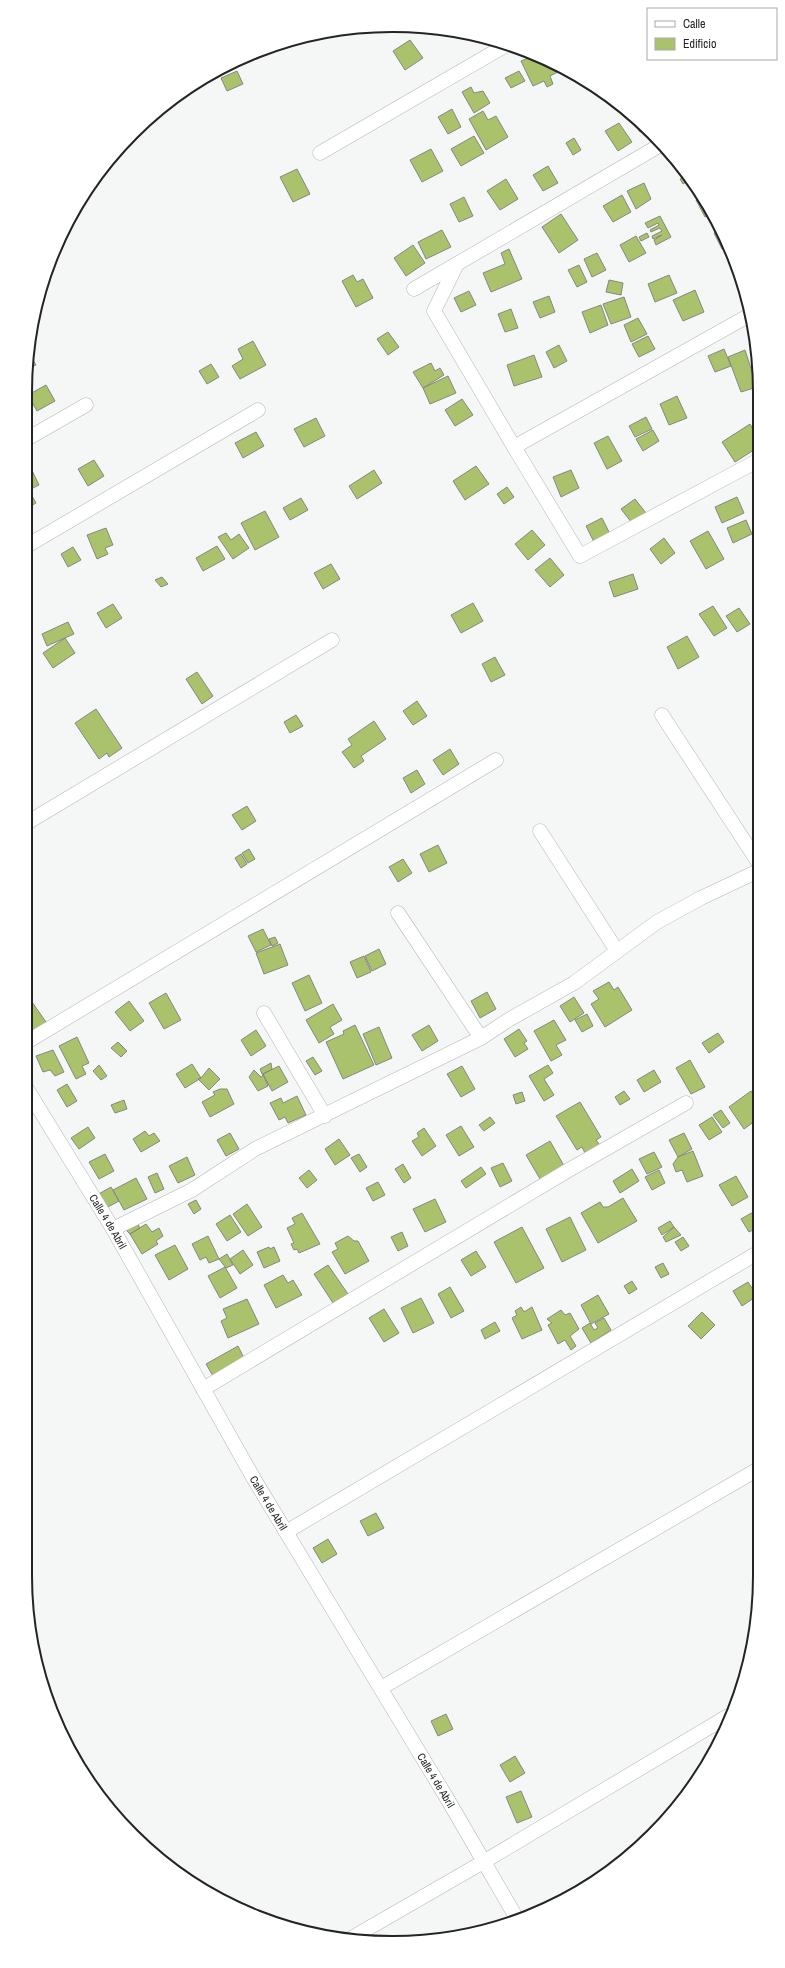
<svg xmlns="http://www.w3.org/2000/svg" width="785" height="1968" font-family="'Archivo Narrow',sans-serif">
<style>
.building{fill:#aac26c;stroke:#868784}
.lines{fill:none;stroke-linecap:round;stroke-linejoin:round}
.minor-casing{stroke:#b4b7b5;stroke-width:15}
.minor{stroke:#fff;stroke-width:14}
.labels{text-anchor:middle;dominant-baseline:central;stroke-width:3;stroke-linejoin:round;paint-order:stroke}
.street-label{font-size:11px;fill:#232423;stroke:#fff}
.rim{fill:none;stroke:#232423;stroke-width:2}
</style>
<rect width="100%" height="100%" fill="#f4f7f5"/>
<path class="building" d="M410,40L423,58L405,70L393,51Z
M533,56L559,68L560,71L550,76L553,84L547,87L544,81L533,86L521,61Z
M237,71L243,84L227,91L221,78Z
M519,71L525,81L511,88L505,78Z
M471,87L474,93L483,91L490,103L474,113L462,92Z
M452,109L461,127L448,134L438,117Z
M483,111L488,120L496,116L508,137L486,150L469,119Z
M631,118L645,129L640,132Z
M619,123L632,142L618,151L605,131Z
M474,136L484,153L461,166L451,149Z
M574,138L581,150L573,155L566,143Z
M431,149L443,171L422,182L410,160Z
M548,166L558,183L543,191L533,175Z
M297,169L310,194L293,202L280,177Z
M686,176L689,180L683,184L680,179Z
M506,179L518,199L500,210L487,191Z
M644,183L651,199L636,209L627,191Z
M622,195L631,212L613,222L603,206Z
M464,197L473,216L459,222L450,204Z
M700,198L711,213L705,217L696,200Z
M561,214L578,240L559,253L542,227Z
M660,216L671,237L656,245L654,240L662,235L653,239L652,236L662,231L660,228L651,232L650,230L659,225L658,223L648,228L645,223Z
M721,229L727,247L722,249L714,233Z
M442,230L451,247L426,259L418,242Z
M647,233L649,237L641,241L639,237Z
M636,236L646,253L629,262L620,245Z
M413,245L425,263L406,276L394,258Z
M509,249L522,279L491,292L483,273L505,264L501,253Z
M597,253L606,270L592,277L584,259Z
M579,265L587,282L577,287L568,270Z
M353,275L357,282L363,279L373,298L356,307L342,281Z
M669,275L677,293L655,302L648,284Z
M609,280L623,283L621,295L606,292Z
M695,290L704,312L683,321L673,300Z
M469,291L476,305L461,312L454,298Z
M549,296L555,312L540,318L533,302Z
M624,297L631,317L611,324L603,304Z
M601,305L608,325L590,333L582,312Z
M511,309L518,328L505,332L498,314Z
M638,318L647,334L631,342L624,325Z
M388,332L399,347L388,355L377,339Z
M648,336L655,349L639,357L632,344Z
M253,341L266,365L240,379L232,366L243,359L238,349Z
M559,345L567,361L554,368L546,352Z
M724,349L731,366L715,372L708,356Z
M745,350L757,387L741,392L728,357Z
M534,355L542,377L514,386L507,365Z
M31,357L36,365L29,368Z
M431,363L435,371L440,368L444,375L423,388L413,372Z
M211,364L219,377L207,384L199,371Z
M448,376L456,393L430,404L423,388Z
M46,385L55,401L37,411L28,395Z
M677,396L687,418L669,425L660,404Z
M462,399L473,415L455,426L445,410Z
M646,417L652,429L635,437L629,426Z
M316,418L325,436L304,447L294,429Z
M750,424L757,436V448L735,462L722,442Z
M653,430L659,441L643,451L636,439Z
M256,432L264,446L243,458L235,443Z
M608,436L622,461L607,469L594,443Z
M27,460L39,485L25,492V461Z
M94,460L104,476L88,486L78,469Z
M476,466L489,484L465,500L453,481Z
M374,470L382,483L357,499L349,486Z
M571,470L579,488L561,497L553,477Z
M507,487L514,497L504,504L497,494Z
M32,496L36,503L29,507L25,500Z
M737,497L744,513L722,523L715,507Z
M301,498L308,510L290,520L283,508Z
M635,499L646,513L632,523L621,509Z
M265,511L279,537L255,550L241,523Z
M602,518L610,534L594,542L586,526Z
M746,520L752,534L733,543L727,528Z
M106,528L113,545L105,548L108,554L97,559L87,535Z
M532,530L545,545L528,560L515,544Z
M708,531L724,559L706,569L690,541Z
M226,533L231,540L239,534L249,548L233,559L218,537Z
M664,538L675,553L661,564L650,549Z
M217,546L225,559L203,571L196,558Z
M73,547L81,560L68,567L61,554Z
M550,558L564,575L550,587L535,570Z
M331,564L340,579L323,589L314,573Z
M633,574L638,589L614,597L609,582Z
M162,577L168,584L161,587L155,580Z
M473,603L483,621L461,633L451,615Z
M113,604L122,618L106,628L97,613Z
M713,606L727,628L714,636L699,614Z
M739,608L750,624L737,632L726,616Z
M68,622L74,634L47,646L42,634Z
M687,636L699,657L678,669L667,647Z
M65,638L75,653L53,668L43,653Z
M495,657L505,675L491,682L482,664Z
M197,672L213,696L202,704L186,679Z
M417,701L427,716L413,725L403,711Z
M96,709L122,748L109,757L107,753L99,759L75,723Z
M296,715L303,726L290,733L284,722Z
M374,721L386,739L361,756L364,761L354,768L342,752L352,745L348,739Z
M450,749L459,764L443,775L433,760Z
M417,770L425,784L411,793L403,778Z
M247,806L256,821L242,830L232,815Z
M438,845L447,863L429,872L420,854Z
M249,849L255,859L248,863L242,853Z
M241,854L247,864L241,868L235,858Z
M403,859L412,873L398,882L389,867Z
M263,929L271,945L256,952L248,936Z
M275,937L278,943L272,946L269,939Z
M280,944L288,965L264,974L256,953Z
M379,949L386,964L372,971L365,956Z
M364,956L371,972L357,978L350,962Z
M309,975L322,1003L305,1011L292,983Z
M609,982L614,990L618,987L632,1010L605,1027L591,1004L599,999L593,991Z
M25,992L46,1022L25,1038Z
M487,992L496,1009L480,1018L471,1001Z
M166,993L181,1020L164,1029L149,1003Z
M574,997L584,1013L570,1022L560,1006Z
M129,1001L144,1021L130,1031L115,1012Z
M333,1004L342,1020L330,1027L334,1034L319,1043L306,1020Z
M587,1014L593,1026L582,1032L575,1020Z
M554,1020L566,1040L556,1045L562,1055L551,1061L534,1031Z
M355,1025L374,1065L343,1079L326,1042L344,1034L343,1031Z
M429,1025L438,1041L422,1051L412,1035Z
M379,1027L392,1058L376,1065L363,1034Z
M519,1029L527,1041L524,1043L528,1049L515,1057L504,1039Z
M256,1030L266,1046L251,1056L241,1040Z
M718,1033L724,1042L709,1053L702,1043Z
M77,1037L89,1063L82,1066L86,1074L76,1079L59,1046Z
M118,1042L127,1051L121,1057L111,1048Z
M53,1050L64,1072L55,1076L50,1070L43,1072L36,1056Z
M313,1057L322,1071L315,1075L306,1061Z
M690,1060L705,1087L691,1094L676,1068Z
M271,1063L272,1069L263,1074L268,1086L258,1091L249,1077L254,1070L261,1077L263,1076L260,1069Z
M192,1064L201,1078L185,1088L176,1074Z
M99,1065L107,1076L101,1080L93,1071Z
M548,1065L553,1073L544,1079L554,1095L544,1101L529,1076Z
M279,1066L288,1082L272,1091L263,1074Z
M462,1066L475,1089L461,1097L447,1074Z
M209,1068L220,1079L209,1090L198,1079L201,1078Z
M654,1070L661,1082L644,1092L637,1080Z
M67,1084L77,1101L67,1107L57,1090Z
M220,1089H227L234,1104L210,1117L202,1102L215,1095L213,1092Z
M624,1091L630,1099L620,1105L615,1097Z
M751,1091L759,1101V1118L744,1129L729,1107Z
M522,1092L525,1101L516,1104L513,1095Z
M297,1096L306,1115L288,1123L285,1117L279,1120L270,1103L281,1098L283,1103Z
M124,1100L127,1109L115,1113L111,1105Z
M580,1102L601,1137L596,1140L602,1148L587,1157L582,1147L577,1150L556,1116Z
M721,1110L730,1123L723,1128L713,1115Z
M490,1117L495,1123L484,1131L479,1125Z
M712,1117L722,1132L709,1140L699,1125Z
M461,1126L474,1147L459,1156L446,1135Z
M88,1127L95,1138L79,1149L71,1138Z
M424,1128L436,1146L422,1156L412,1141L419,1137L417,1133Z
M145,1131L149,1136L154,1133L160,1141L141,1152L133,1139Z
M230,1133L239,1149L226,1156L217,1140Z
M684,1133L692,1149L678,1157L669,1140Z
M339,1139L350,1155L335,1165L325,1149Z
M550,1141L567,1171L543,1184L526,1155Z
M693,1151L703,1176L687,1182L682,1170L676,1172L673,1164L678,1157Z
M654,1152L662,1167L647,1174L639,1159Z
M105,1154L114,1171L99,1179L89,1162Z
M359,1154L367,1167L360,1172L351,1158Z
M187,1157L195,1175L178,1183L169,1166Z
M503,1163L512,1181L500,1187L491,1168Z
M403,1164L411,1178L404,1183L395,1169Z
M481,1167L486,1174L466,1188L461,1181Z
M632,1169L639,1181L620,1193L613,1181Z
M309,1170L317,1180L307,1188L299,1178Z
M659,1170L665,1183L652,1190L645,1177Z
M157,1173L164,1189L155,1193L148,1177Z
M736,1176L748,1197L732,1206L719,1185Z
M136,1178L147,1199L124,1210L113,1190Z
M378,1182L385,1195L373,1201L366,1188Z
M111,1187L119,1201L104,1209L97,1195Z
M623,1198L637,1221L598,1243L581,1213L600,1202L603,1207H608Z
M435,1199L446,1222L425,1232L413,1209Z
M196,1200L201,1209L194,1214L188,1204Z
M247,1204L262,1227L248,1236L233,1214Z
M755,1211L759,1218V1227L749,1232L741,1219Z
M302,1213L320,1244L299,1253L297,1249L294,1250L291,1244L294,1243L287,1228L295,1224L292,1218Z
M230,1215L241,1232L227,1241L216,1224Z
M570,1217L586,1250L562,1262L546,1229Z
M136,1221L140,1228L130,1234L124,1228Z
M670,1221L674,1227L662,1235L658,1228Z
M146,1224L152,1232L159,1228L163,1236L156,1241L158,1244L142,1254L130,1234Z
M522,1227L544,1268L516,1283L494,1242Z
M674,1227L681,1235L666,1242L663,1237Z
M402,1232L408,1246L398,1251L391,1237Z
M208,1236L219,1259L209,1263L206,1257L200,1260L192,1244Z
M348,1236L354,1241H358L369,1261L345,1274L332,1252L338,1249L335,1243Z
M683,1237L689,1246L681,1251L675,1242Z
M175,1245L188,1269L169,1280L155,1255Z
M269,1247L270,1249L274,1247L280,1261L264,1268L257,1252Z
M243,1250L253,1265L240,1274L230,1259Z
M476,1251L486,1267L471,1276L461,1260Z
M227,1254L233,1265L226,1268L219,1259Z
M663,1263L669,1274L661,1278L655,1267Z
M328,1265L348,1294L333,1303L314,1274Z
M225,1267L237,1288L220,1298L208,1276Z
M283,1275L288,1283L293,1280L302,1295L276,1308L264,1285Z
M632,1281L637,1289L629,1294L624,1286Z
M748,1282L757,1296L742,1306L733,1291Z
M450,1287L464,1311L451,1318L438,1294Z
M598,1295L609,1314L591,1324L581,1305Z
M421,1298L434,1323L413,1333L401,1308Z
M247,1299L259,1324L228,1338L221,1321L227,1318L223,1309Z
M521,1307L524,1312L532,1307L542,1330L522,1339L512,1318L517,1315L515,1311Z
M384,1309L399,1333L384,1342L369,1318Z
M561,1310L565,1315L570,1313L579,1329L570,1336L576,1346L571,1350L565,1340L558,1344L548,1325L552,1323L547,1319Z
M702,1312L715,1325L701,1339L688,1326Z
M604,1318L611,1330L591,1343L582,1328L590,1323L594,1330L598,1328L595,1323Z
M495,1322L500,1331L485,1339L481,1330Z
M238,1346L244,1358L213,1376L206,1364Z
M376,1513L384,1528L368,1536L360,1521Z
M328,1539L337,1554L322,1563L313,1548Z
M446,1714L453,1729L438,1736L431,1721Z
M515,1756L525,1773L510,1782L500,1765Z
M521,1791L532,1817L517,1823L506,1797Z"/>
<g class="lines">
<defs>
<g id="minor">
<path d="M320,153L508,44"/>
<path d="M457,264L434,311L514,447"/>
<path d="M414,289L662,144"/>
<path d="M748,316L514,447L580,556L757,461"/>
<path d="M25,440L86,405"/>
<path d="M25,547L258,410"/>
<path d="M662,715L758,862"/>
<path d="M25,824L332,640"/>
<path d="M540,831L617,951"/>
<path d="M398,913L481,1038"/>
<path d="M264,1013L325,1116"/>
<path d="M25,1043L496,760"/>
<path id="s1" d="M25,1086L113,1229L254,1479L448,1800L516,1917"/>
<path d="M113,1229L192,1190L255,1149L481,1038L510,1019L574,983L657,922L701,898L758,871"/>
<path d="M203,1389L567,1171L686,1103"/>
<path d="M286,1532L759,1252"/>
<path d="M381,1688L760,1468"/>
<path d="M348,1940L485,1861L728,1716"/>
</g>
</defs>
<use href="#minor" class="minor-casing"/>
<use href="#minor" class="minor"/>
</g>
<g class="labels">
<g class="street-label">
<text stroke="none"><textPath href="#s1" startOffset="159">Calle 4 de Abril</textPath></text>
<text stroke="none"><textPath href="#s1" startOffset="483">Calle 4 de Abril</textPath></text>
<text stroke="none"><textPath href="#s1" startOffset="807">Calle 4 de Abril</textPath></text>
</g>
</g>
<path d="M0 0H785V1968H0ZM392 32H393A360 360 0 0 1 753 392V1576A360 360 0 0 1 393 1936H392A360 360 0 0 1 32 1576V392A360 360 0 0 1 392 32Z" fill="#fff" fill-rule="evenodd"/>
<path class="rim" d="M392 32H393A360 360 0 0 1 753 392V1576A360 360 0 0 1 393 1936H392A360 360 0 0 1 32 1576V392A360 360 0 0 1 392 32Z"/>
<rect x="647" y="8" width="130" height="52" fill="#ffffff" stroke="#a7a7a7"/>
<rect x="655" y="21" width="20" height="6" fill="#ffffff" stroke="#a7a7a7"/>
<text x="683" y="28" font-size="12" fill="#232423">Calle</text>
<rect x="655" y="38" width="20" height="12" fill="#aac26c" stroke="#a7a7a7"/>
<text x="683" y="48" font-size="12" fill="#232423">Edificio</text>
</svg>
